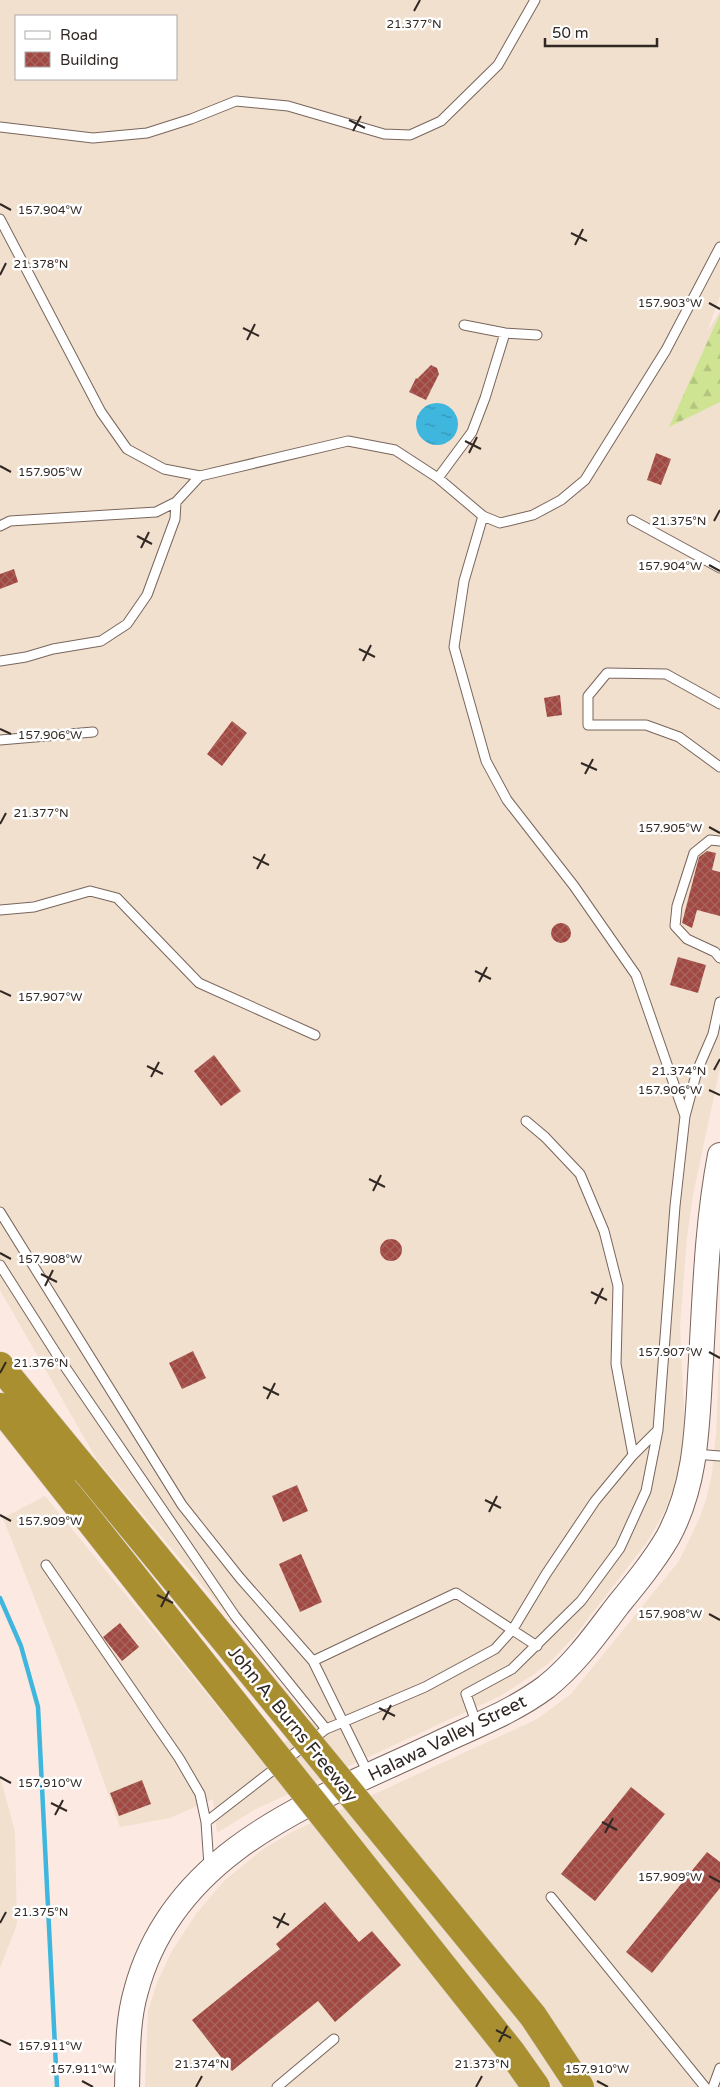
<svg xmlns="http://www.w3.org/2000/svg" width="720" height="2087" font-family="'Varela Round',sans-serif">
<style>
.industrial{fill:#f1e0ce;fill-rule:evenodd}
.forest{fill:url(#forest-firs)}
.water{fill:url(#water-ripples)}
.lines{fill:none;stroke-linecap:round;stroke-linejoin:round}
.stream{stroke:#3eb6de;stroke-width:4.5}
.building{fill:url(#building-cross-hatch)}
.lane-casing{stroke:#79655c;stroke-width:11}
.secondary-casing{stroke:#79655c;stroke-width:26}
.highway-casing{stroke:#d2d0cf;stroke-width:29}
.lane{stroke:#fff;stroke-width:9}
.secondary{stroke:#fff;stroke-width:24}
.highway{stroke:#aa8f30;stroke-width:28}
.highway-bridge-casing{stroke:#d2d0cf;stroke-width:29;stroke-linecap:butt}
.highway-bridge{stroke:#aa8f30;stroke-width:28}
.ticks{fill:none;stroke:#312824;stroke-width:2}
.labels{text-anchor:middle;dominant-baseline:central;stroke-width:5;stroke-linejoin:round;paint-order:stroke}
.street-label{font-size:18px;fill:#312824;stroke:#fff}
.ticks-label{font-size:12px;text-anchor:middle;fill:#312824;stroke:#fff;stroke-width:5;stroke-linejoin:round;paint-order:stroke}
</style>
<defs>
<pattern id="forest-firs" width="22" height="20" patternUnits="userSpaceOnUse" patternTransform="scale(1.25)"><rect width="22" height="20" fill="#cfe492"/><path d="M5 1l3.5 6h-7zM16 11l3.5 6h-7z" fill="#b2c47e"/></pattern>
<pattern id="water-ripples" width="26" height="14" patternUnits="userSpaceOnUse" patternTransform="scale(1.25)"><rect width="26" height="14" fill="#3eb6de"/><path d="M2 4q2-2 4 0t4 0M15 11q2-2 4 0t4 0" fill="none" stroke="#3594b4"/></pattern>
<pattern id="building-cross-hatch" width="8" height="8" patternUnits="userSpaceOnUse" patternTransform="scale(1.25)"><rect width="8" height="8" fill="#a04841"/><path d="M0 0l8 8M0 8l8-8" fill="none" stroke="#a86660"/></pattern>
</defs>
<rect width="100%" height="100%" fill="#fce9e1"/>
<path class="industrial" d="M0,0H720V296L707,332L720,311V1068L693,1195L687,1237L680,1326L685,1429L679,1473L666,1509L647,1542L574,1637L549,1663L533,1675L500,1696L254,1810L217,1833L213,1799L170,1818L120,1827L78,1709L3,1518L45,1496L261,1760L315,1719L97,1460L0,1290ZM16,16H176V79H16Z
M720,1340V2087H145L148,2011L158,1980L172,1951L196,1914L223,1882L263,1849L292,1832L537,1719L571,1694L679,1561L700,1517L707,1496L712,1473L716,1433Z
M0,1776L15,1832L17,1924L0,1968Z"/>
<path class="forest" d="M720,314V402L669,427Z"/>
<path class="water" d="M416 424a21 21 0 1 1 42 0a21 21 0 1 1-42 0Z"/>
<g class="lines">
<path class="stream" d="M0,1598L21,1646L38,1707L57,2087"/>
</g>
<path class="building" d="M431,365L437,368L439,374L426,400L409,392L416,378L417,379Z
M656,453L671,459L661,485L647,480Z
M14,569L18,582L0,589V574Z
M560,695L562,715L547,717L544,698Z
M232,721L247,733L222,766L207,754Z
M707,851L716,853L712,870L720,872V916L697,910L692,928L682,923L699,857Z
M551 933a10 10 0 1 1 20 0a10 10 0 1 1-20 0Z
M678,957L706,965L698,993L670,985Z
M214,1055L241,1091L221,1106L194,1071Z
M380 1250a11 11 0 1 1 22 0a11 11 0 1 1-22 0Z
M193,1351L206,1378L182,1389L169,1363Z
M297,1485L308,1511L283,1522L272,1496Z
M301,1554L322,1602L300,1612L279,1564Z
M120,1623L139,1647L122,1661L103,1637Z
M142,1780L151,1804L119,1816L110,1793Z
M631,1787L665,1814L595,1901L561,1874Z
M707,1852L720,1862V1888L652,1973L626,1952Z
M325,1902L359,1942L372,1931L401,1965L335,2022L318,2001L232,2071L192,2020L280,1949L276,1944Z"/>
<g class="lines">
<defs>
<path id="lane" d="M0,127L93,138L147,133L191,119L236,101L288,106L384,134L410,135L441,121L498,65L535,0
M0,219L101,412L127,449L164,469L200,476L348,441L395,450L438,478L483,516L464,581L454,647L486,761L507,800L574,886L636,975L685,1116
M464,325L505,333L537,335
M438,478L472,432L485,398L505,333
M483,516L500,523L533,515L561,500L585,480L666,350L720,247
M632,520L720,568
M0,526L10,521L156,512L176,502L200,476
M0,661L26,657L53,649L101,641L127,624L147,595L175,519L176,502
M720,704L666,674L607,673L588,696V725H646L679,737L720,767
M0,740L93,732
M720,841L710,840L694,853L677,906L675,926L687,939L715,952L720,958
M0,910L34,907L90,891L117,898L199,983L315,1035
M526,1121L545,1137L580,1174L604,1231L618,1286L616,1364L633,1455
M0,1212L182,1505L240,1578L313,1661L343,1722L425,1687L495,1649L513,1629L546,1574L595,1501L633,1455L658,1430
M0,1265L61,1361L235,1616L326,1729
M695,1454L720,1456
M46,1565L179,1758L200,1794L206,1822L209,1866
M313,1661L456,1593L537,1646
M477,1725L466,1694L512,1669L581,1601L620,1548L646,1491L658,1430L675,1206L685,1116L697,1071L713,1034L720,1002
M206,1822L326,1729L343,1722L369,1775
M551,1897L705,2087
M277,2087L334,2039
M713,2087L720,2068"/>
<path id="secondary" d="M127,2087C128,2055 127,2022 136,1991C174,1847 319,1800 439,1743C475,1726 514,1711 546,1687C575,1664 596,1634 618,1605C636,1583 654,1561 668,1537C698,1482 697,1421 701,1360C705,1291 707,1223 720,1155"/>
<path id="highway" d="M0,1366L86,1471
M0,1407L150,1597"/>
</defs>
<use href="#lane" class="lane-casing"/>
<use href="#secondary" class="secondary-casing"/>
<use href="#highway" class="highway-casing"/>
<use href="#lane" class="lane"/>
<use href="#secondary" class="secondary"/>
<use href="#highway" class="highway"/>
<defs>
<path id="highway-bridge" d="M86,1471L533,2016L580,2087
M150,1597L512,2053L536,2087"/>
</defs>
<use href="#highway-bridge" class="highway-bridge-casing"/>
<use href="#highway-bridge" class="highway-bridge"/>
</g>
<path class="ticks" d="M414,11L420,0M349,120L365,128M353,131L361,116M0,204L11,210M571,233L587,241M575,245L583,229M0,275L6,263M709,303L720,309M243,328L259,336M247,340L255,324M465,441L481,449M469,453L477,437M0,466L11,472M714,521L720,510M137,536L152,544M141,548L149,532M709,565L720,571M359,649L375,657M363,661L371,645M0,729L11,734M581,763L597,770M585,774L593,759M0,824L6,813M709,827L720,833M253,857L269,865M257,869L265,854M475,971L491,979M479,982L487,967M0,991L11,996M147,1066L163,1074M714,1070L720,1059M151,1077L159,1062M709,1090L720,1095M369,1179L385,1187M373,1191L381,1175M0,1253L11,1259M41,1274L57,1282M45,1286L53,1270M591,1292L607,1300M595,1304L603,1288M709,1352L720,1358M0,1373L6,1362M263,1387L279,1395M267,1399L275,1383M485,1500L501,1508M489,1512L497,1496M0,1515L11,1521M157,1595L173,1603M161,1607L169,1591M709,1614L720,1620M379,1708L395,1716M383,1720L391,1705M0,1777L11,1783M51,1803L67,1811M55,1815L63,1800M602,1822L617,1830M605,1833L613,1818M709,1876L720,1882M273,1917L289,1925M0,1923L6,1912M277,1928L285,1913M496,2030L511,2038M0,2040L11,2045M499,2042L507,2026M82,2081L93,2087M597,2081L608,2087M196,2087L202,2076M476,2087L482,2076"/>
<g class="labels">
<g class="street-label">
<text transform="translate(293 1724) rotate(51)">John A. Burns Freeway</text>
<text transform="translate(447 1738) rotate(-26)">Halawa Valley Street</text>
</g>
</g>
<g class="ticks-label">
<text x="414" y="28">21.377°N</text>
<text x="50" y="214">157.904°W</text>
<text x="41" y="268">21.378°N</text>
<text x="670" y="307">157.903°W</text>
<text x="50" y="476">157.905°W</text>
<text x="679" y="525">21.375°N</text>
<text x="670" y="570">157.904°W</text>
<text x="50" y="739">157.906°W</text>
<text x="41" y="817">21.377°N</text>
<text x="670" y="832">157.905°W</text>
<text x="50" y="1001">157.907°W</text>
<text x="679" y="1075">21.374°N</text>
<text x="670" y="1094">157.906°W</text>
<text x="50" y="1263">157.908°W</text>
<text x="670" y="1356">157.907°W</text>
<text x="41" y="1367">21.376°N</text>
<text x="50" y="1525">157.909°W</text>
<text x="670" y="1618">157.908°W</text>
<text x="50" y="1787">157.910°W</text>
<text x="670" y="1881">157.909°W</text>
<text x="41" y="1916">21.375°N</text>
<text x="50" y="2050">157.911°W</text>
<text x="202" y="2068">21.374°N</text>
<text x="482" y="2068">21.373°N</text>
<text x="82" y="2073">157.911°W</text>
<text x="597" y="2073">157.910°W</text>
</g>
<rect x="15" y="15" width="162" height="65" fill="#ffffff" stroke="#ada9a7"/>
<rect x="25" y="31" width="25" height="8" fill="#ffffff" stroke="#ada9a7"/>
<text x="60" y="40" font-size="15" fill="#312824">Road</text>
<rect x="25" y="52" width="25" height="15" fill="url(#building-cross-hatch)" stroke="#ada9a7"/>
<text x="60" y="65" font-size="15" fill="#312824">Building</text>
<path d="M545 38v8h112v-8" fill="none" stroke="#312824" stroke-width="2.5"/>
<text x="552" y="38" font-size="15" fill="#312824" stroke="#ffffff" stroke-width="4" paint-order="stroke">50 m</text>
</svg>
